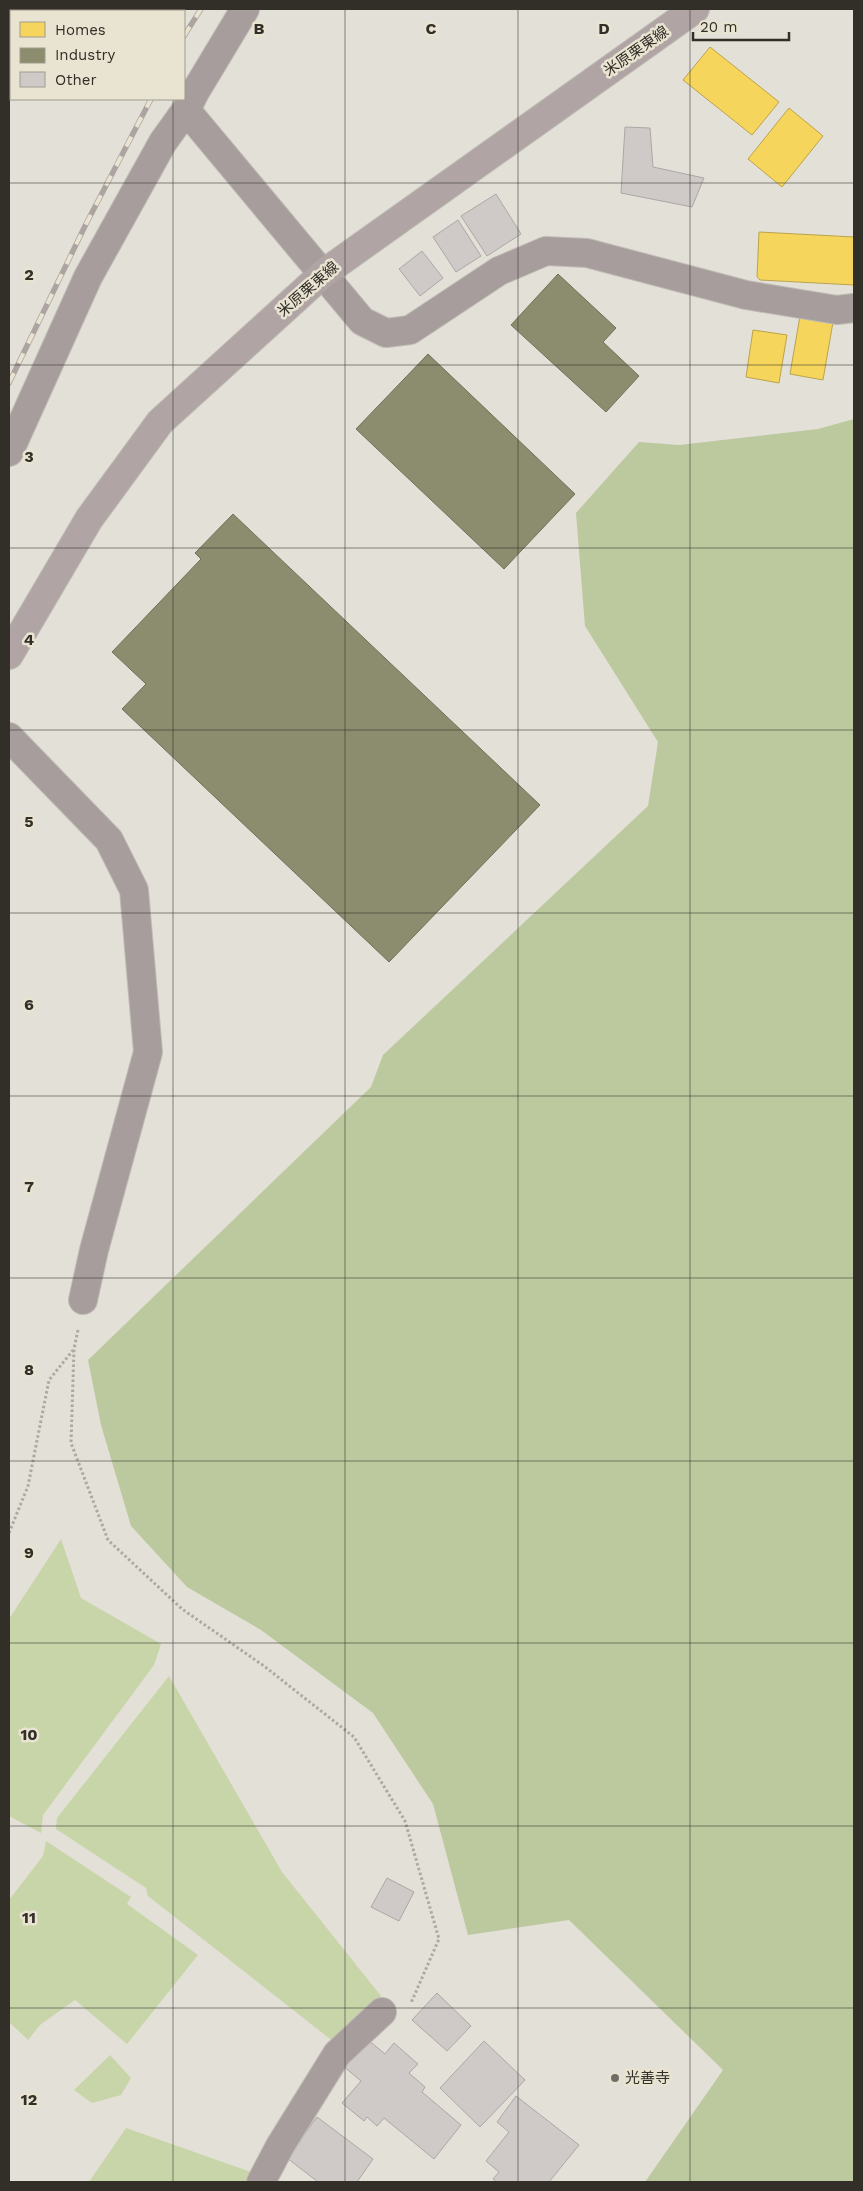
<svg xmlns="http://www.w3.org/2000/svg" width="863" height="2191" font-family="'Work Sans','Noto Sans JP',sans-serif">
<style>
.green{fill:#c8d5a9}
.forest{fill:#bcc99e}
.homes{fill:#f6d55c;stroke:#bba34c}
.industry{fill:#8c8c6e;stroke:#717059}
.building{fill:#cfcac8;stroke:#aca7a6}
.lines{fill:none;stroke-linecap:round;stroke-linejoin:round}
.minor-casing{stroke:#bfbcb5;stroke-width:30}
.secondary-casing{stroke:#bfbcb5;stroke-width:30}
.path{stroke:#aea7a4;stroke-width:3;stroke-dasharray:2.5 2.5;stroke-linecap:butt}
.minor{stroke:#a89d9d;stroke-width:28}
.secondary{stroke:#b0a5a4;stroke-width:28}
.rail-casing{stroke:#aca4a1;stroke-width:5.5}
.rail{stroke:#e9e3d1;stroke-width:4;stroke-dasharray:11;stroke-linecap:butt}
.grid{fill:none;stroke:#322f28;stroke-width:1;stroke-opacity:0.55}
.poi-dot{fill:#706d65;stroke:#e9e3d1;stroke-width:2}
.labels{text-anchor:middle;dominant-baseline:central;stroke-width:5;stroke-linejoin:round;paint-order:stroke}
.street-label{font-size:15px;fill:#322f28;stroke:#e9e3d1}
.poi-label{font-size:15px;fill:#322f28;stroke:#e9e3d1;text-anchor:start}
.grid-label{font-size:16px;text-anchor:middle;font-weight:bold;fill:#322f28;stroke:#e9e3d1;stroke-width:5;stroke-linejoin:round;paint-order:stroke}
</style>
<rect width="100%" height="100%" fill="#e3e0d7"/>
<path class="green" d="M61,1539L81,1598L161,1644L154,1665L43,1815L41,1833L9,1816V1619Z
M169,1676L282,1872L381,1996L372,2012L339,2046L148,1896L146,1888L56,1829L57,1818Z
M46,1841L131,1897L127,1904L198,1955L127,2044L75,2000L40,2025L28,2040L9,2022V1900L43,1856Z
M110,2055L131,2078L121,2095L92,2103L74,2090Z
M126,2128L254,2173L249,2182H89Z"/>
<path class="forest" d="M854,419V2182H645L723,2070L569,1920L468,1935L433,1804L373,1713L261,1630L187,1587L131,1526L101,1425L88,1360L371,1087L383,1055L648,806L658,742L585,626L576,513L639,442L679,445L818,429Z"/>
<path class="homes" d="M710,47L779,102L752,135L683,80Z
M789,108L823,136L782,187L748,159Z
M759,232L854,237V285L760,280L757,277Z
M800,316L833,322L823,380L790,374Z
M753,330L787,335L779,383L746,377Z"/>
<path class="industry" d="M558,274L616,328L603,342L639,376L606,412L511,325Z
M428,354L575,494L504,569L356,429Z
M233,514L540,805L389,962L122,709L146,684L112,652L201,559L195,553Z"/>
<path class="building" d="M625,127L650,128L653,167L704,178L692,207L621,193Z
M496,194L521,234L487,256L461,216Z
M458,220L481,256L456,272L433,237Z
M422,251L443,278L420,296L399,269Z
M387,1878L414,1892L399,1921L371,1907Z
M437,1993L471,2026L447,2051L412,2020Z
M367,2039L385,2054L394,2043L418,2064L409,2073L425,2087L422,2092L461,2125L434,2159L384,2118L377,2126L367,2117L364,2121L342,2103L361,2081L343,2066Z
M484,2041L525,2080L480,2127L440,2088Z
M516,2096L579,2145L549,2182H497L493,2179L499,2172L486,2161L509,2132L497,2122Z
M317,2117L373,2159L357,2182H318L287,2158Z"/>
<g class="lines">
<defs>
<path id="minor" d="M186,110L362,321L386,333L410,330L499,271L546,251L587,253L746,295L837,310L854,308
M9,452L88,277L163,142L186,110L195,92L245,9
M9,737L109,840L134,890L148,1052L94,1250L83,1300
M261,2182L280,2146L337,2054L382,2012"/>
<path id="secondary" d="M9,655L89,519L160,422L324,273L695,9"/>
</defs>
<use href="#minor" class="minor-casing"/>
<use href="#secondary" class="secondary-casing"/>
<path class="path" d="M78,1330L74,1349L71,1443L108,1540L182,1609L264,1666L354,1737L405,1821L439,1939L411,2003
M9,1533L28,1486L49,1380L74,1349"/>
<use href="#minor" class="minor"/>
<use href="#secondary" class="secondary"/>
<defs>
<path id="rail" d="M184,36L201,9
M9,383L86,224L151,99"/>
</defs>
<use href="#rail" class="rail-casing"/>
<use href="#rail" class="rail"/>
</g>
<path class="grid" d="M173,9V11M345,9V2182M518,9V2182M690,9V2182M173,99V2182M9,183H854M9,365H854M9,548H854M9,730H854M9,913H854M9,1096H854M9,1278H854M9,1461H854M9,1643H854M9,1826H854M9,2008H854"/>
<circle class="poi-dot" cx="615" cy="2078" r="5"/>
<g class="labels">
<g class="street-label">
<text transform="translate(636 51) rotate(-35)">米原栗東線</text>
<text transform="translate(308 289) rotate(-41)">米原栗東線</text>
</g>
<g class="poi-label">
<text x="625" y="2078">光善寺</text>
</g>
</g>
<g class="grid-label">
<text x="259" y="34">B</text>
<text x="431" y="34">C</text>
<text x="604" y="34">D</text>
<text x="29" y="280">2</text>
<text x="29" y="462">3</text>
<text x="29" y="645">4</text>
<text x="29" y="827">5</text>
<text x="29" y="1010">6</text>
<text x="29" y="1192">7</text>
<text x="29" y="1375">8</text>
<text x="29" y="1558">9</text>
<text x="29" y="1740">10</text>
<text x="29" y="1923">11</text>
<text x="29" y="2105">12</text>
</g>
<rect width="863" height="2191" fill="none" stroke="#322f28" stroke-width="20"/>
<rect x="10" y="10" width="175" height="90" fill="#e9e3d1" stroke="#a09b8d"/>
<rect x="20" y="22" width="25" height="15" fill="#f6d55c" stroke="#a09b8d"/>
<text x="55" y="35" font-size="15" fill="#322f28">Homes</text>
<rect x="20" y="48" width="25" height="15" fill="#8c8c6e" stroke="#a09b8d"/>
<text x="55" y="60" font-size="15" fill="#322f28">Industry</text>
<rect x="20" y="72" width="25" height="15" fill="#cfcac8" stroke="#a09b8d"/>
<text x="55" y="85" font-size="15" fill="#322f28">Other</text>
<path d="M693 32v8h96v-8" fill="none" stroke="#322f28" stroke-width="2.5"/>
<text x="700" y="32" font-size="15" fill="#322f28" stroke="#e9e3d1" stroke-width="4" paint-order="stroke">20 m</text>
</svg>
